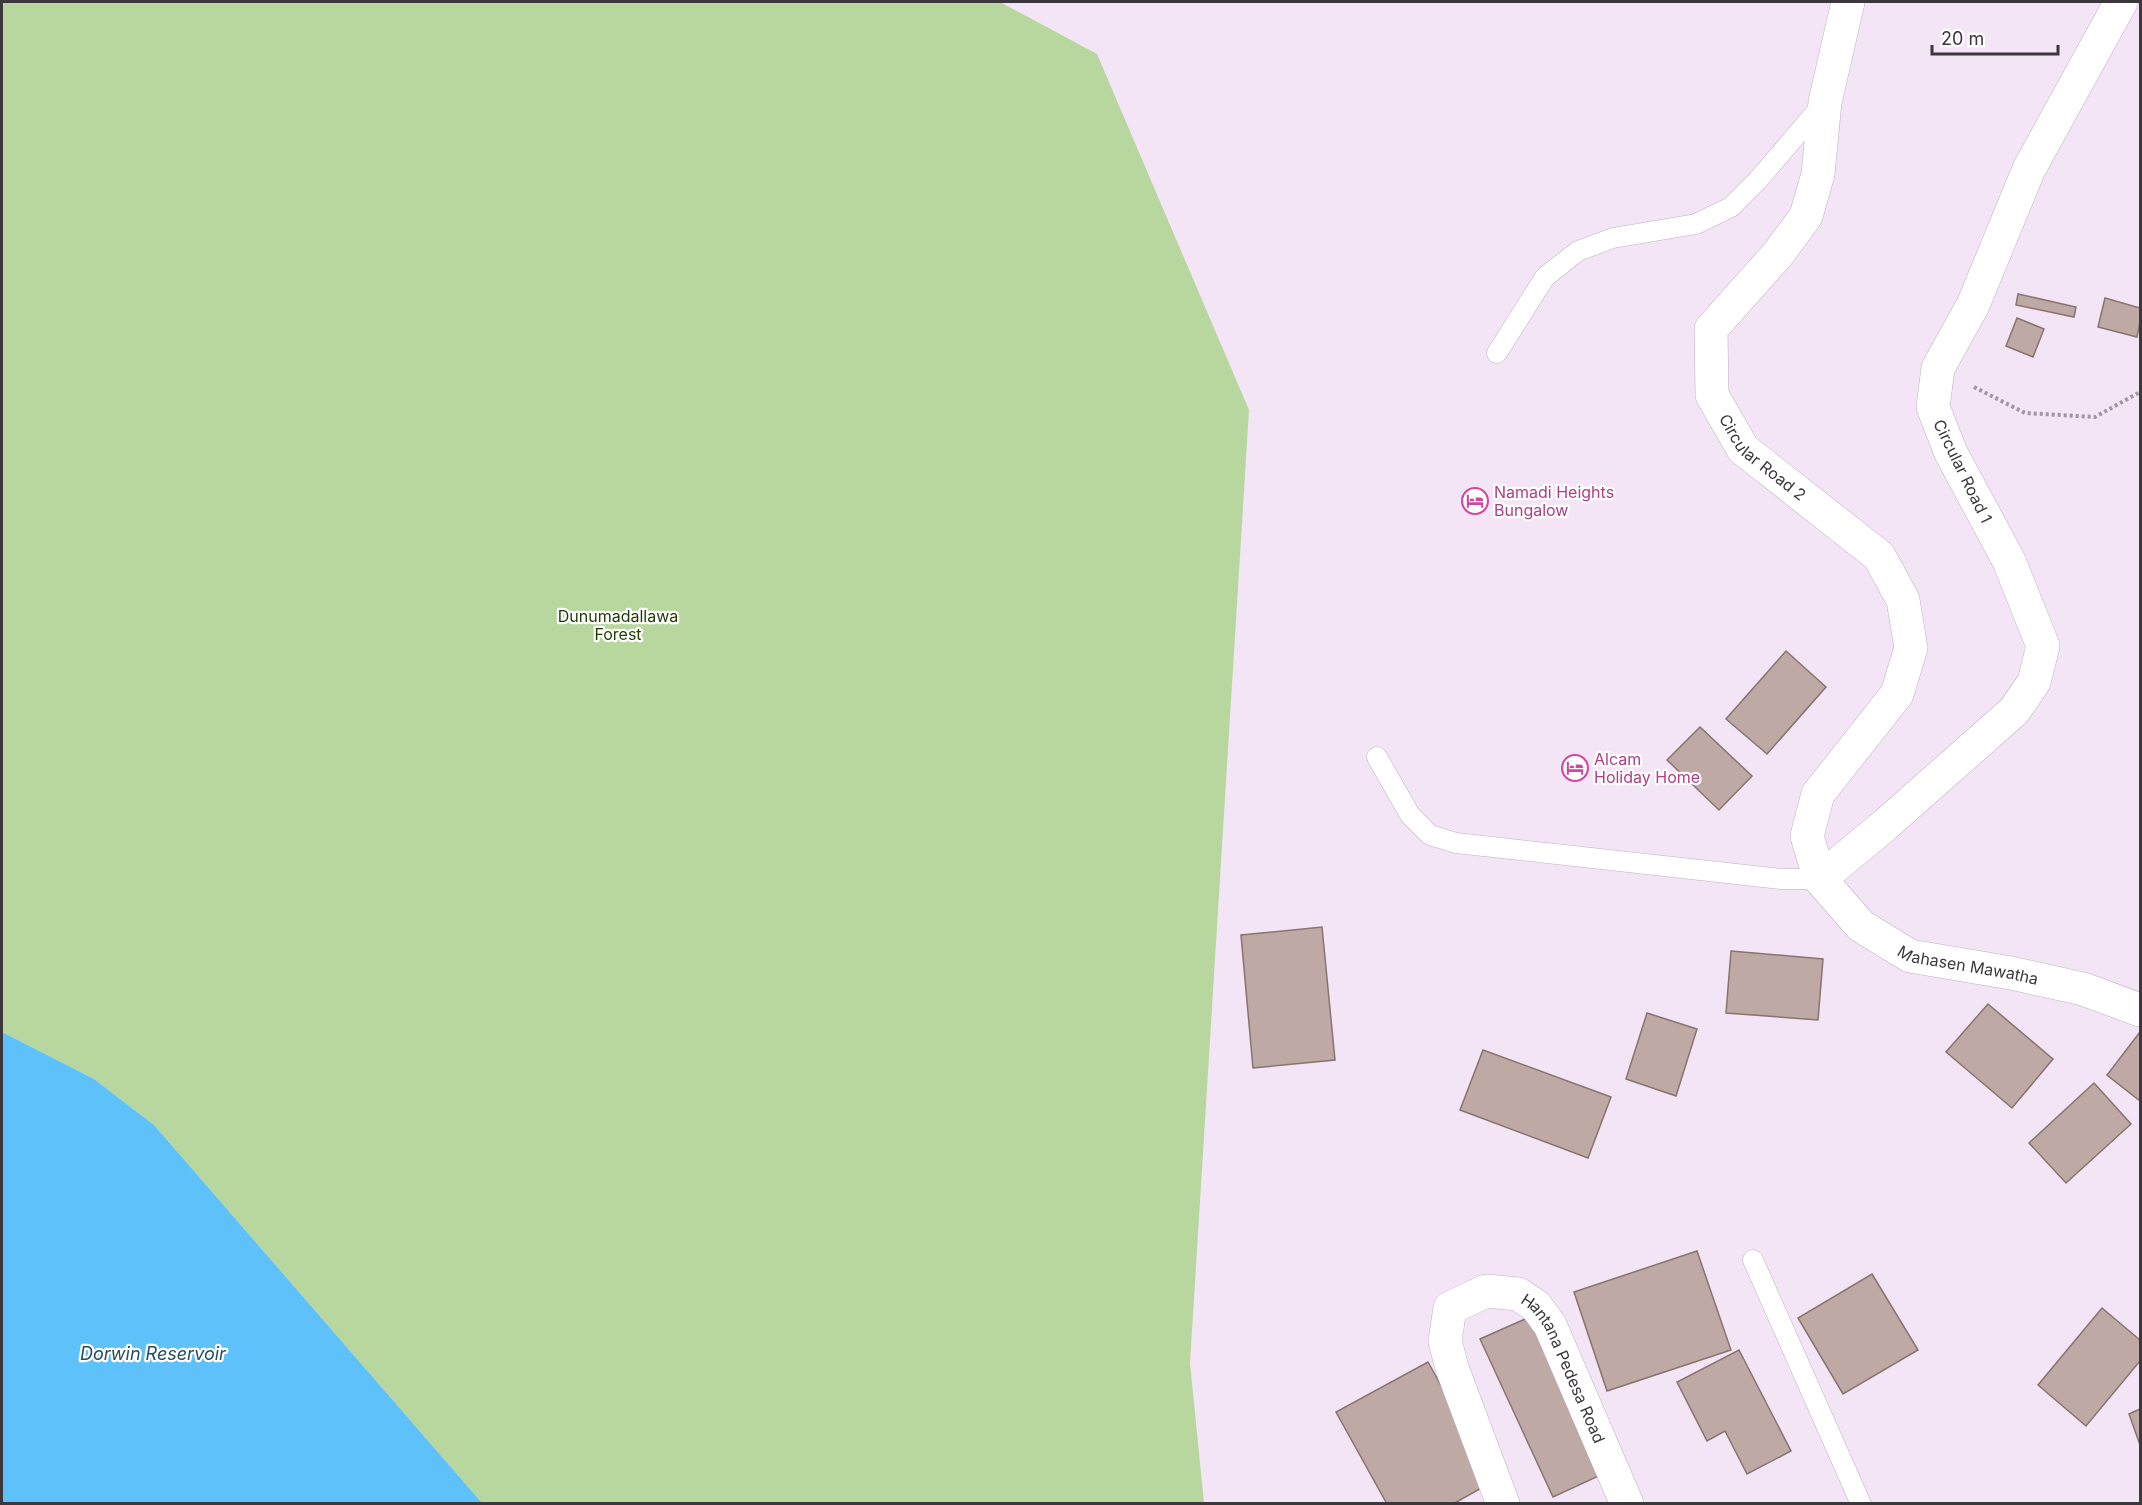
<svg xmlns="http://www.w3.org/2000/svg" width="2142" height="1505" font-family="Inter,sans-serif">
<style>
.green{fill:#b7d79e}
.water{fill:#5fc1f9}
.building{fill:#bfa9a5;stroke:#87736f;stroke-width:1.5}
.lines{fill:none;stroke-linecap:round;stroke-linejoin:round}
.service-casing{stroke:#bfb1c1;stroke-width:21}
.minor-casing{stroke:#bfb1c1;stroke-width:34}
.path{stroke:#a096a1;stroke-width:4;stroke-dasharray:3 3;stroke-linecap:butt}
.service{stroke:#fff;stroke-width:20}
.minor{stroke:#fff;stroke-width:33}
.labels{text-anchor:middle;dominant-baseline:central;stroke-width:4.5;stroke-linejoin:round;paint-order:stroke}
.street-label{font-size:16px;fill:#3c373d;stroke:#fff}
.hotel-label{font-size:16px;fill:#b23c85;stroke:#fff;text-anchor:start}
.park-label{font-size:16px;fill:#1f3b00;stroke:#fff}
.water-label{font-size:18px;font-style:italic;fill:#254e65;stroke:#fff}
</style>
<rect width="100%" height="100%" fill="#f3e5f5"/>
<path class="green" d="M2,2H1000L1097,54L1249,410L1190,1363L1204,1503H482L154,1125L94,1079L2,1032Z"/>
<path class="water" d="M2,1032L94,1079L154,1125L482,1503H2Z"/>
<path class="building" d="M2018,294L2076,307L2074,317L2016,305Z
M2105,298L2140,308V322L2137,337L2098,327Z
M2017,318L2044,329L2033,357L2006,346Z
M1786,651L1826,687L1767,754L1726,719Z
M1700,727L1752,776L1719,810L1667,760Z
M1322,927L1335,1060L1253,1068L1241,935Z
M1731,951L1823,959L1818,1020L1726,1013Z
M1988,1004L2053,1059L2012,1108L1946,1052Z
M1647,1013L1697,1029L1676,1096L1626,1079Z
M2140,1032V1101L2107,1075Z
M1483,1050L1611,1097L1588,1158L1460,1110Z
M2094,1083L2131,1124L2066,1183L2029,1143Z
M1697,1251L1731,1350L1607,1391L1574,1292Z
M1872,1274L1918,1350L1843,1394L1798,1318Z
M2102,1308L2140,1340V1361L2086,1426L2038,1385Z
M1532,1316L1603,1474L1553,1497L1480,1339Z
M1739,1350L1791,1451L1747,1474L1725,1431L1707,1441L1677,1382Z
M1428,1362L1494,1481L1453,1504H1387L1336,1412Z
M2140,1409V1445L2129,1414Z"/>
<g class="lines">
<defs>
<path id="service" d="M1497,353L1545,277L1578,251L1613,238L1696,224L1731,207L1758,180L1823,104
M1377,757L1410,815L1430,835L1456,843L1781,879H1820
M1753,1260L1861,1504"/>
<g id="minor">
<path id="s1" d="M1848,2L1825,102L1818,174L1806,216L1778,254L1711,329L1712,395L1743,449L1879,556L1903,600L1911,648L1897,694L1818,794L1807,836L1820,879L1861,926L1910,956L2011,973L2083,989L2140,1010"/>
<path d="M1820,879L1885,825L2014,711L2034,682L2043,646L2009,561L1951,453L1933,407L1938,368L1973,305L2029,169L2121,2"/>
<path id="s2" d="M1503,1504L1452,1368L1445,1341L1450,1308L1486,1291L1518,1294L1536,1306L1550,1325L1627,1504"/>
</g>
</defs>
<use href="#service" class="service-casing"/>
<use href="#minor" class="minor-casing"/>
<path class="path" d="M1974,387L2025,413L2095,417L2140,392"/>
<use href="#service" class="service"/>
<use href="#minor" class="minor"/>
</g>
<defs>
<symbol id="hotel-ring" viewBox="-11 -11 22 22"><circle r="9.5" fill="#fff" stroke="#d1479c" stroke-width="1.5"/><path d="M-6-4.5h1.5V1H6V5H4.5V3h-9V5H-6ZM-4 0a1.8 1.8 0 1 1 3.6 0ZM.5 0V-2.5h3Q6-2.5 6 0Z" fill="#d1479c"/></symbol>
</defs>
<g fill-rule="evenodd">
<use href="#hotel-ring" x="1460" y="486" width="30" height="30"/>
<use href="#hotel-ring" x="1560" y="753" width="30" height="30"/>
</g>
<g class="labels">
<g class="street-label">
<text stroke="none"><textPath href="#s1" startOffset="514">Circular Road 2</textPath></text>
<text transform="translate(1963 471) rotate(64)">Circular Road 1</text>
<text stroke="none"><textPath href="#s1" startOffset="1209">Mahasen Mawatha</textPath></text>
<text stroke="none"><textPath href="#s2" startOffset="368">Hantana Pedesa Road</textPath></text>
</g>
<g class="hotel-label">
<text x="1494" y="492">Namadi Heights<tspan x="1494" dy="18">Bungalow</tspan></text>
<text x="1594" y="759">Alcam<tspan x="1594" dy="18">Holiday Home</tspan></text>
</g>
<g class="park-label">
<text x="618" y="616">Dunumadallawa<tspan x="618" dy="18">Forest</tspan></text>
</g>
<g class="water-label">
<text x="153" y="1353">Dorwin Reservoir</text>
</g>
</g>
<rect width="2142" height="1505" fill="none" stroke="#3c373d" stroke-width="6"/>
<path d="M1932 45v9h126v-9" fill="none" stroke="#3c373d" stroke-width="3"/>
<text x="1941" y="45" font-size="18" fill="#3c373d" stroke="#ffffff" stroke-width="4.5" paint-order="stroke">20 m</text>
</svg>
